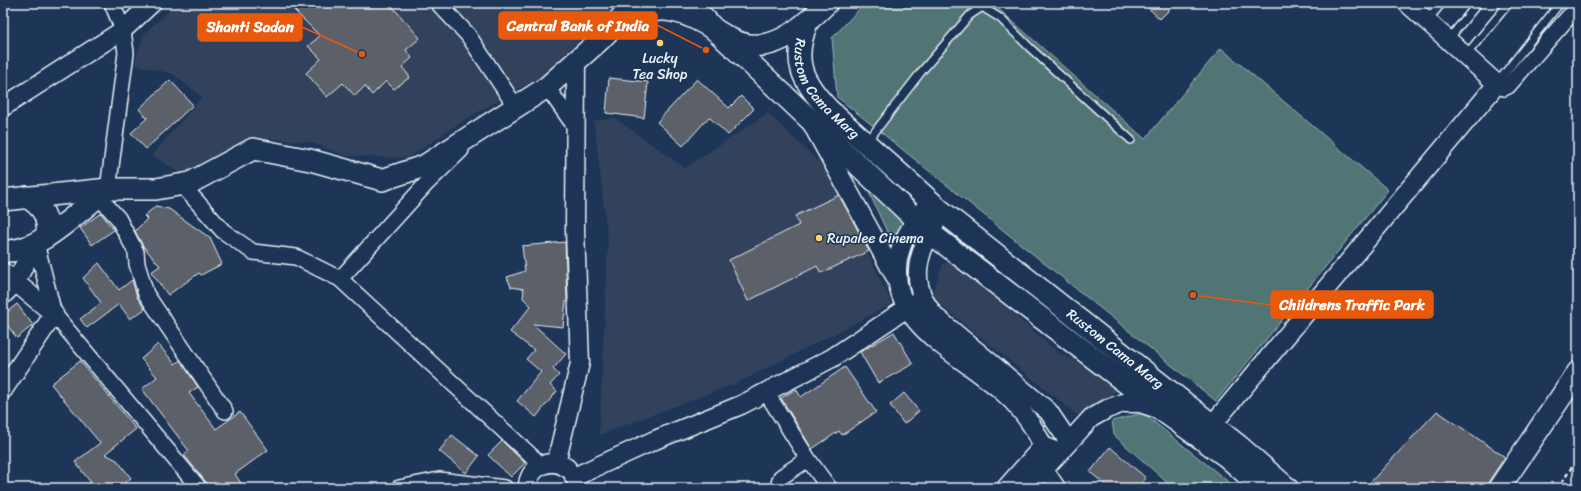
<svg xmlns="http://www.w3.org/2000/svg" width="1581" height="491" font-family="Sriracha,sans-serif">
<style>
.built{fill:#30425c}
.green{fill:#517474;stroke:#9cb2b6}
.building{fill:#5c6067;stroke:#e8f1f8}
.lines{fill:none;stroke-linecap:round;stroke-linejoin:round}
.service-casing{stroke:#e8f1f8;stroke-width:10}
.minor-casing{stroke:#e8f1f8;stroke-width:18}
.tertiary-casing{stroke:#e8f1f8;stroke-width:21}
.secondary-casing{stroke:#e8f1f8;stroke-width:24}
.path{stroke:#e8f1f8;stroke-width:2.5;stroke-dasharray:4 3;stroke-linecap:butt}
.service{stroke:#1d3557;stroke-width:7}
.minor{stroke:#1d3557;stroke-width:15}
.tertiary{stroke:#1d3557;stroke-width:18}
.secondary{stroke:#1d3557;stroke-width:21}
.poi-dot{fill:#ffd166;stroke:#1d3557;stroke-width:1.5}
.labels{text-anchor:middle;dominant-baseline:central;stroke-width:3;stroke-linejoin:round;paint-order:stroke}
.poi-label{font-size:14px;fill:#e8f1f8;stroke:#1d3557}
.street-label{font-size:14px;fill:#e8f1f8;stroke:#1d3557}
.leader{fill:none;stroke:#e8590c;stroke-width:1.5}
.callout-dot{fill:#e8590c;stroke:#1d3557;stroke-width:1.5}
.callout{fill:#e8590c;stroke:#e8590c;stroke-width:1.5}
.callout-label{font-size:15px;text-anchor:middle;font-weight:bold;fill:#fff}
</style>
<rect width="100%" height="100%" fill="#1d3557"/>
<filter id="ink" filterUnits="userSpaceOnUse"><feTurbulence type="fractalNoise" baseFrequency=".025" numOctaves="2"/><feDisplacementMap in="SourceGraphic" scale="8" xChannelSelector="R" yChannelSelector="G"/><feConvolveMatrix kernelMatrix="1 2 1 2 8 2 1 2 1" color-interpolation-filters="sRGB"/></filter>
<g filter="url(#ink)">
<path class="built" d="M177,3H618L543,75L461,122L408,158L346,156L310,142L249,137L183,175L152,155L202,97L173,74L134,64L144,34Z
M768,113L829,172L892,304L742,381L599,435L608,242L594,121L615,118L685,168Z
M953,262L1060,354L1088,366L1120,388L1084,414L1077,415L931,297L943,264Z"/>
<path class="green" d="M865,3H992L1145,139L1221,48L1388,190L1216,401L837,97L832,38Z
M866,186L907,225L898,256Z
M1143,413L1236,488H1173L1114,435L1112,421Z"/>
<path class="building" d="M298,3H389L420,38L406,50L412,58L402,67L410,77L394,89L386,81L372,95L365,86L355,96L343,83L327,97L306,73L321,59L308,46L320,36L292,8Z
M1143,3H1176L1160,19Z
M609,78L648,82L644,118L606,113Z
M697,79L729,108L741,96L754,109L728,135L709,117L683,146L657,122Z
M170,80L193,105L146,149L131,133L147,118L139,109Z
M839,195L869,251L821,273L817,266L748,301L729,260L799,225L795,216Z
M156,206L169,209L210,238L222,264L201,275L199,273L168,295L151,272L160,266L143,246L135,231L147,219L144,216Z
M101,213L114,230L92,245L80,228Z
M565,242L567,301H566L563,327L533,324L566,354L553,369L559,375L550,385L557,391L536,417L517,401L541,372L526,359L534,350L510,332L531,306L523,298L524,289L511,287L507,277L525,271L522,246Z
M99,263L119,290L132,280L137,297L145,309L130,319L119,304L87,328L80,319L101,303L83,278Z
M17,304L33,325L17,338L3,320V315Z
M894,332L913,364L878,383L860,352Z
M158,344L175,364L180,360L198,387L189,393L216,429L240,412L268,450L235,474L244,488H208L206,482L184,455L189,451L142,389L157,377L141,359Z
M80,361L136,429L105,454L117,460L131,478L118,488H95L75,462L100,443L51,384Z
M845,367L876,412L842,435L839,431L812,449L781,398L796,389L801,397Z
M904,393L919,411L904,424L890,405Z
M1437,411L1505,457L1489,481L1487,488H1365Z
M452,435L479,456L466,473L439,451Z
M502,441L525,463L511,477L488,455Z
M1110,447L1146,478L1138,488H1109L1090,472Z"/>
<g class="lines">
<defs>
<path id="service" d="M1427,21L1442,3
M1448,40L1478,3
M1466,55L1509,3
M1497,83L1560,3
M867,142L921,72L970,15L982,7L1000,18L1030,48L1131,140"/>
<path id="minor" d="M438,3L468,35L516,107
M1497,84L1504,88L1508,86L1578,6
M547,87L576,128
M182,185L223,231L253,252L296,257L340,279L541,465
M108,189L126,53L123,30L112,3
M98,196L118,218L136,252L137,264L146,294L225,411
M36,243L54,314L199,488
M340,279L427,183L461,150
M766,392L808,459L781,477L779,483L782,488
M808,459L829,488
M1045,469L1058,488
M399,488L439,480L505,488"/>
<path id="tertiary" d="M3,107L123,30L152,3
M813,126L897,280
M930,201C920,215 908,229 902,245C875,319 960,353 1004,393C1020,407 1034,427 1043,446L1060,453
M942,212C919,248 904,283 937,318L1048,411L1069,442
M3,272L54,314L3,390
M3,295L15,283L36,243
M1212,425L1497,84L1407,3
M556,463L580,363L575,230L576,61
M574,477L655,440L741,405L832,358L922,298
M528,488C527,467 551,456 567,468
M1006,488L1043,446
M1027,488L1091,418L1107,409L1123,403H1140L1158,409"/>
<g id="secondary">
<path d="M694,3L696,9L712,27L929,232L1160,409L1227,457L1262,488"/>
<path d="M621,20C635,15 649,9 665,10C689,12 708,26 729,38C768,60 801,29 827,3"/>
<path id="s1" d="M807,23C792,61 801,80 828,109L940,210L1239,446L1287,488"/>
<path d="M27,197C43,207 49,217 47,236"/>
<path d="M3,200L108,189H156L190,183L253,149L310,160L382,180L424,166L547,87L600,40L635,3"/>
<path d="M3,251C39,254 80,209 108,189"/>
<path d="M1499,488L1578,372"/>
</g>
</defs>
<use href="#service" class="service-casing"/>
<use href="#minor" class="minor-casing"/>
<use href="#tertiary" class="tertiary-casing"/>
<use href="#secondary" class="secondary-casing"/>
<path class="path" d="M1558,488L1578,458"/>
<use href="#service" class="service"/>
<use href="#minor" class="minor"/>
<use href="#tertiary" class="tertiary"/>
<use href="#secondary" class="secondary"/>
</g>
</g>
<g class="poi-dot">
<circle cx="660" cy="43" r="4"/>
<circle cx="819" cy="238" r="4"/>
</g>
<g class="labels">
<g class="poi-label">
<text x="660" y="58">Lucky<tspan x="660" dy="16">Tea Shop</tspan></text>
<text x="827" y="238" text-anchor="start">Rupalee Cinema</text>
</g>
<g class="street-label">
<text stroke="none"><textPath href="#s1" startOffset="76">Rustom Cama Marg</textPath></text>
<text stroke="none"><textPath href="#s1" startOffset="470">Rustom Cama Marg</textPath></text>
</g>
</g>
<path class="leader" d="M706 50L657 25M362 54L302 27M1193 295L1271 305"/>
<g class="callout-dot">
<circle cx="706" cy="50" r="4"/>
<circle cx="362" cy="54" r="4"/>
<circle cx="1193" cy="295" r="4"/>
</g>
<g class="callout">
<rect x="499" y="12" width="158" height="27" rx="4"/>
<rect x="198" y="14" width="104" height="27" rx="4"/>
<rect x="1271" y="291" width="162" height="27" rx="4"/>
</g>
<g class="callout-label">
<text x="578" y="31">Central Bank of India</text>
<text x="250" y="32">Shanti Sadan</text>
<text x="1352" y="310">Childrens Traffic Park</text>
</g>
<rect width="1581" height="491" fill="none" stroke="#1d3557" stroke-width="16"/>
<rect x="8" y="8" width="1565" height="475" fill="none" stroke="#e8f1f8" stroke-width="1.5" filter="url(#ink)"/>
</svg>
